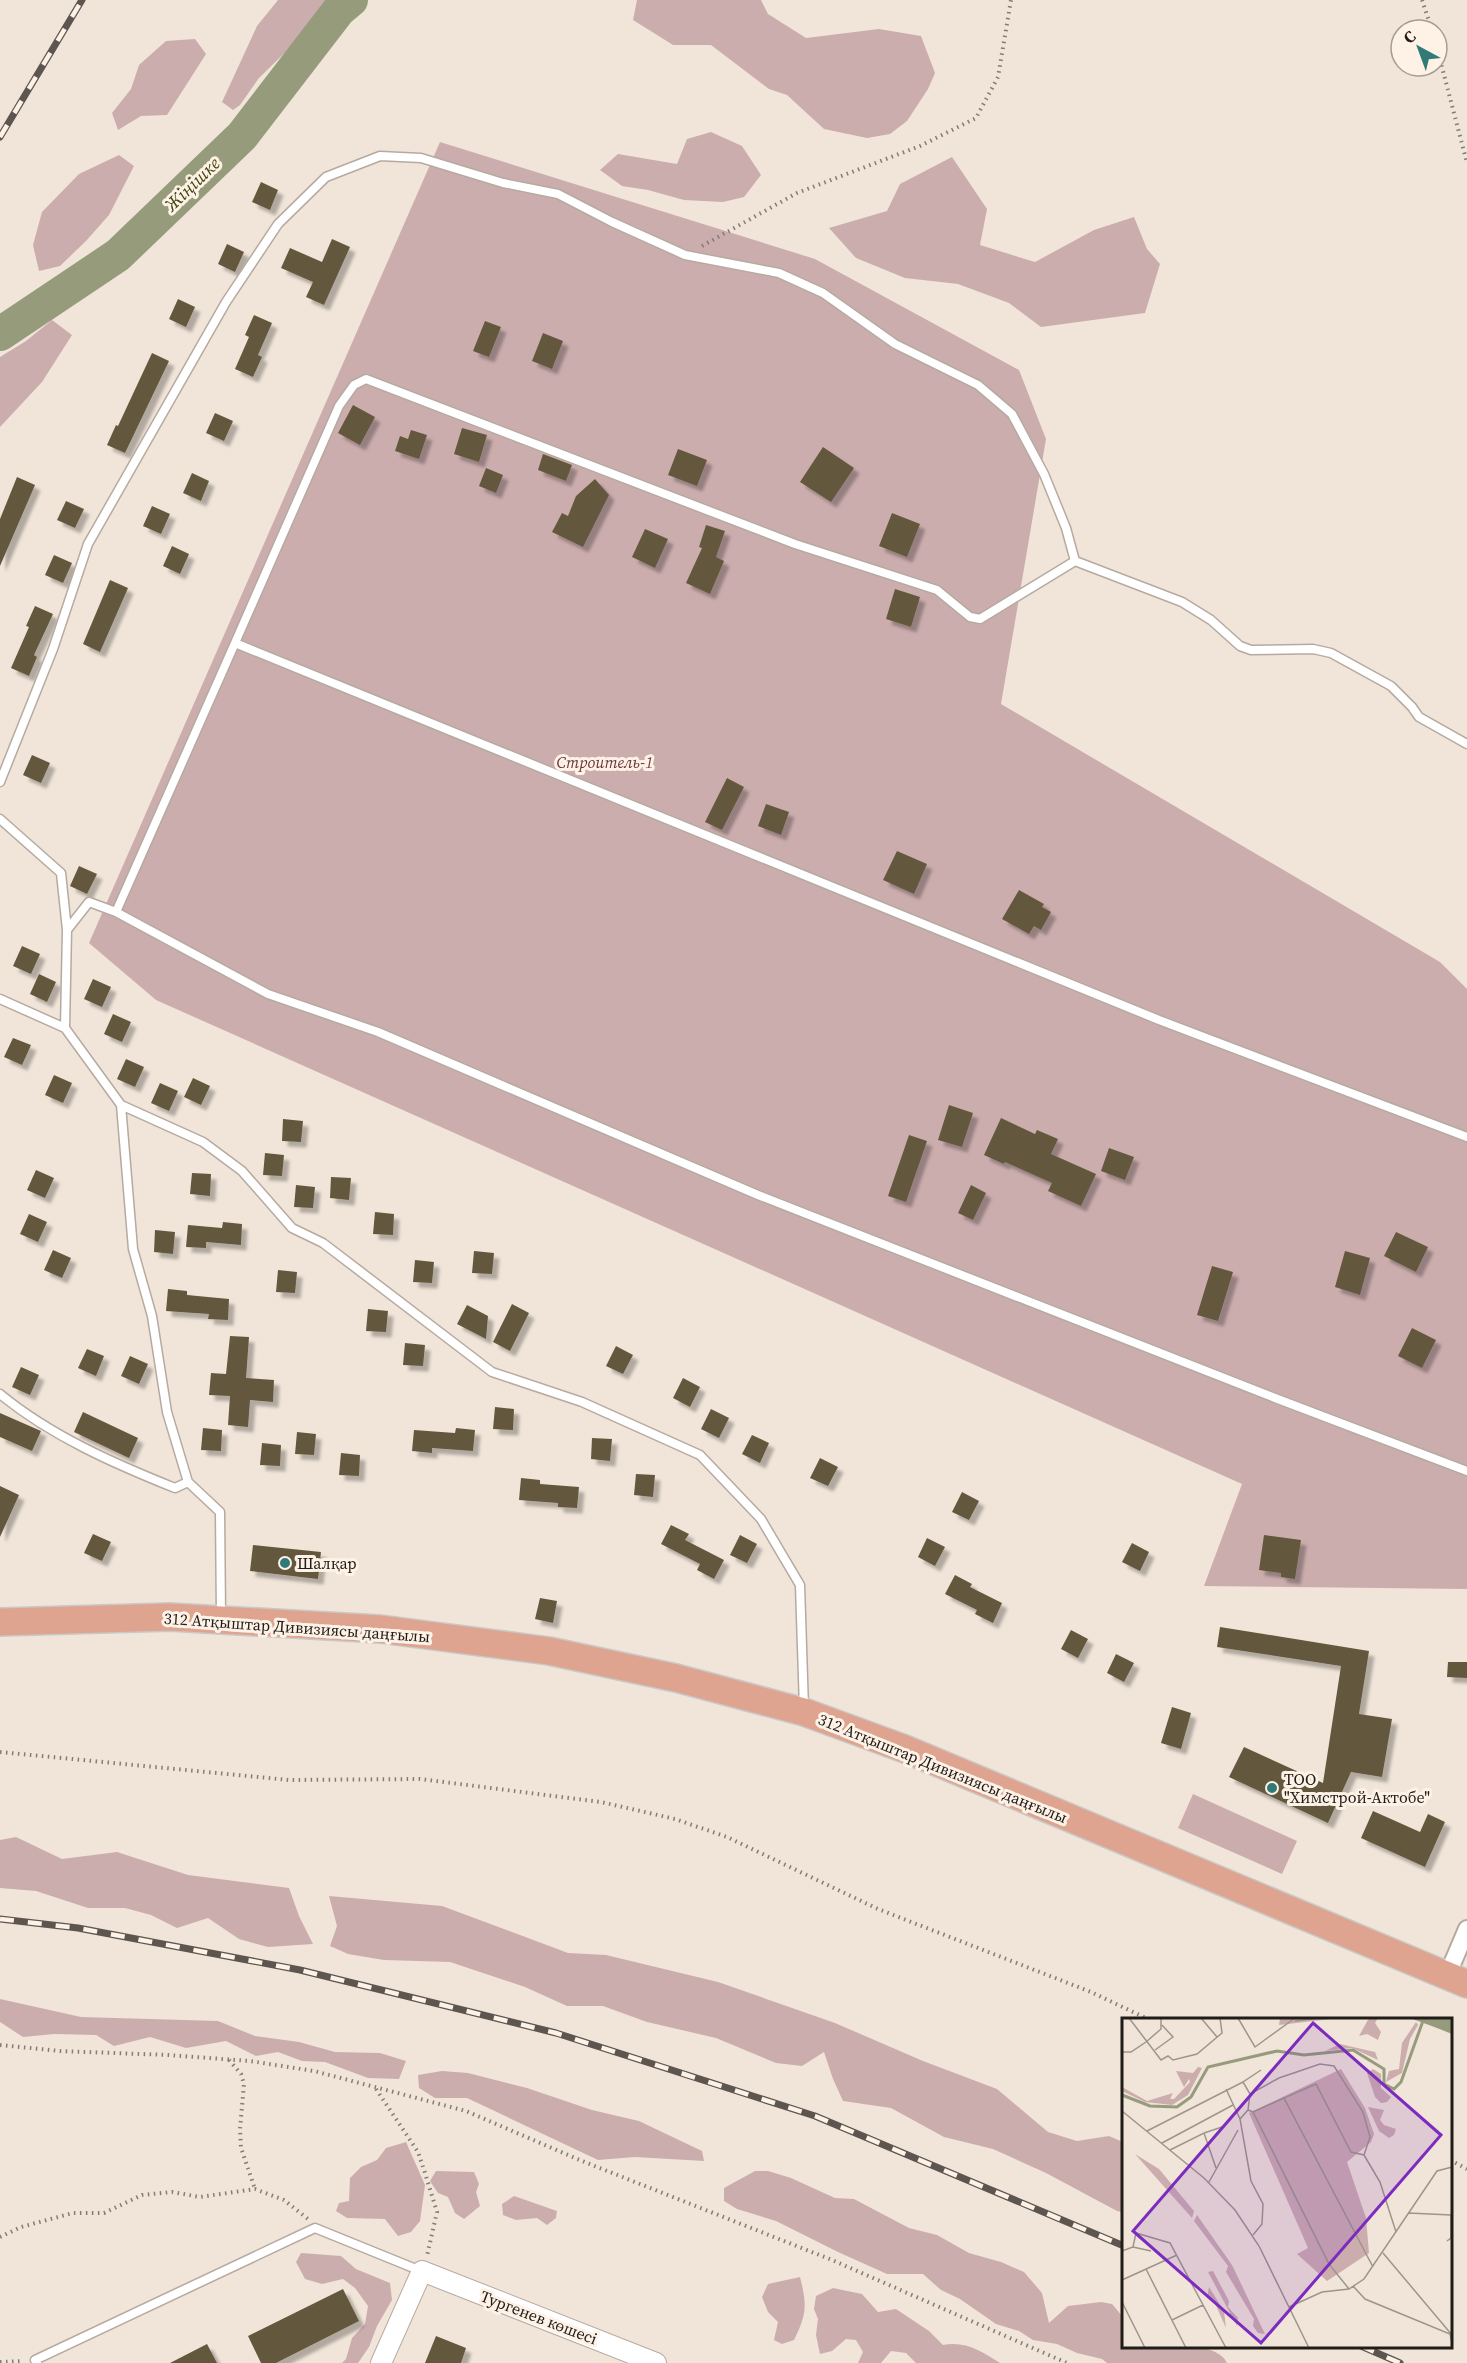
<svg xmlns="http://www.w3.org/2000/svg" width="1467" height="2363" font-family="'Source Serif 4',serif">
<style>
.green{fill:#ccadae}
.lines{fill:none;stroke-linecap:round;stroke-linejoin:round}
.river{stroke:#959b7b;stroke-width:34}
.building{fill:#63593c;filter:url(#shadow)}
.service-casing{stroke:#b6aaa0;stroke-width:11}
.minor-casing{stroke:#b6aaa0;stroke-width:20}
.tertiary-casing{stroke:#b6aaa0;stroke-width:22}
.trunk-casing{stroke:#c9c9c8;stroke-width:30}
.path{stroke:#847c74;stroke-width:4;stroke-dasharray:1.5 4.5;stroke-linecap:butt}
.service{stroke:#fff;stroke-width:8}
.minor{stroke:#fff;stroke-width:16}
.tertiary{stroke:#fff;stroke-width:20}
.trunk{stroke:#dea48f;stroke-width:27}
.rail-casing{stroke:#5d5650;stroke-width:7}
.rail{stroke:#fef2e7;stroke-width:4.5;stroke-dasharray:14;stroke-linecap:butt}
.poi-dot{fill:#317a78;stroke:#fef2e7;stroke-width:2}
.labels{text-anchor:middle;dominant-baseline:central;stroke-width:6;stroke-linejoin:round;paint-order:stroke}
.park-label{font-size:16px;font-style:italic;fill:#6a353b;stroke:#fef2e7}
.poi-label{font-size:16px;fill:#201c18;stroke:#fef2e7;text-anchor:start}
.street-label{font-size:16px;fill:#201c18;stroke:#fef2e7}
.water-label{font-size:18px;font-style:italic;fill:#3d450e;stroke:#fef2e7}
.inset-river{fill:none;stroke:#959b7b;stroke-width:3}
.inset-road{fill:none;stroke:#9d958c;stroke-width:1.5}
.view{fill:#7b2cbf;fill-opacity:0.15;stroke:#7b2cbf;stroke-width:3}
.inset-edge{fill:none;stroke:#201c18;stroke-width:3}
</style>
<defs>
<filter id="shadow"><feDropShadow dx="5.5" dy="5.5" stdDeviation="1.5" flood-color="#0004"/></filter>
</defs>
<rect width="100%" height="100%" fill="#f1e5d9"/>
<path class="green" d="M278,0H339L259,78L240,105L233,110L222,102L257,26Z
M637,0H761L768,14L806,38L879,29L921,36L935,73L928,89L907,121L890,134L867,138L824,129L787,95L769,89L711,45H673L633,20Z
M195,39L206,54L167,115L141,116L118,130L112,113L131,89L139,65L166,41Z
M711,132L742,146L761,175L744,197L723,202L684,200L648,190L622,186L600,170L618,154L677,164L687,139Z
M440,142L815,259L1019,370L1046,439L1001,704L1440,962L1467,989V1589L1204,1586L1242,1484L156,1000L89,943Z
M119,155L134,166L109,215L86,241L60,266L39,271L33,245L42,212L79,174Z
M952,157L987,209L980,245L1035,262L1094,230L1134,217L1147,249L1160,264L1145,313L1041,327L1009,303L958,284L905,278L856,258L829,228L887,211L900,184Z
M52,320L72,335L42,382L0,427V357L26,341Z
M1193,1794L1297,1841L1282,1874L1178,1828Z
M16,1837L62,1859L117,1852L188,1875L289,1888L299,1916L313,1944L268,1947L239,1939L208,1918L177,1928L151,1915L125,1908H88L36,1891L0,1888V1840Z
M329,1896L442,1906L568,1953L606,1955L718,1982L835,2023L923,2061L997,2089L1048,2132L1077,2141L1109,2136L1123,2142V2212L1117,2211L1046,2173L993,2149L944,2137L891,2108L843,2101L833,2079L824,2052L802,2066L776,2063L716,2038L647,2022L603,2006H567L525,1987L450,1962L384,1960L348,1954L330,1946L337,1926Z
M0,1999L81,2017L218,2021L255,2036L299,2042L335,2052L380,2053L406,2061L399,2079L368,2078L325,2062L302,2061L278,2052L256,2056L226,2041L186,2048L150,2037L114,2046L96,2035L54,2034L23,2037L0,2022Z
M442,2071L468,2073L527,2088L592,2110L639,2121L702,2151L704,2161L635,2157L598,2160L467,2098H435L419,2088L418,2075Z
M406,2142L425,2185L420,2221L411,2232L398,2236L385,2219L347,2218L336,2211L339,2203L349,2201L350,2178L361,2167L377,2160L386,2148Z
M436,2171L474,2172L479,2184L476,2192L480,2206L464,2219L455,2213L448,2197L438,2193L430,2181Z
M755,2171H768L791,2178L835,2198L854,2199L909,2228L937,2235L969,2253L1001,2262L1024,2272L1042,2293L1049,2323L1068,2306L1101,2302L1112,2304L1123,2317L1124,2346C1149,2346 1216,2338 1227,2363H1107L1102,2359L1077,2353L1057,2344L1033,2340L1019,2331L996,2324L960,2299L941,2290L923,2274H887L838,2252L776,2221L737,2209L724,2201V2188Z
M514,2196L557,2211L556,2218L547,2225L537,2218L516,2220L503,2215L502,2204Z
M301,2253L341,2256L356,2269L390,2283L392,2300L377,2326L369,2347L358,2363H342L346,2359L352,2338L365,2324L368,2306L355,2288L343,2279L322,2284L305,2279L296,2262Z
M800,2277C807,2305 807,2314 794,2340L782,2344L774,2340L778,2322L768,2312L762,2297L768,2284Z
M833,2288L862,2294L878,2312L896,2309L929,2331L943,2345C966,2341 981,2351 1000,2363H916L906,2353L891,2351L881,2363H858L863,2352L856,2340L846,2339L832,2351L820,2354L816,2335L818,2319L814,2309L816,2296Z"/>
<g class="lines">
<path class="river" d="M0,334L118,255L242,136L339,10L351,0"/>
</g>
<path class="building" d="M261,182L278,190L270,210L252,202Z
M332,239L350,247L324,305L306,297L313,282L281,268L290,248L322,262Z
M227,244L244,252L235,272L218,264Z
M178,299L195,307L186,327L169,319Z
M254,315L272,323L258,355L262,357L253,377L235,369L249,337L245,335Z
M485,321L501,327L489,357L473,351Z
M543,333L563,341L552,369L532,361Z
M152,353L169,361L125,453L107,445L116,425L118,426Z
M353,405L375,417L360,445L338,433Z
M215,413L233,421L224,441L206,433Z
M462,428L487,435L479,462L454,454Z
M411,430L427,435L419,459L395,451L400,436L408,439Z
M823,447L854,468L831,502L800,482Z
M678,449L707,460L697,486L668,475Z
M543,454L572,465L566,481L538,470Z
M486,468L503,475L496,493L479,486Z
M192,473L209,481L201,501L183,493Z
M17,477L35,485L0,566V519Z
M595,479L609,495L583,547L552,532L562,513L568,516L576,496Z
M66,501L84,509L75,528L57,520Z
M152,506L170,514L161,534L143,526Z
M892,513L920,524L907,557L879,546Z
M706,525L725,531L716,557L724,561L710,594L686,583L702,548L699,547Z
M645,529L668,539L655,568L632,557Z
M172,546L189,554L180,574L163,566Z
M54,555L72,563L63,583L45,575Z
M110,580L128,588L100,652L83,644Z
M895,589L920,597L911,627L886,619Z
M35,606L53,614L34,655L37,657L29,676L11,668L29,627L26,626Z
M32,755L50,763L41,783L23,775Z
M727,778L744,787L722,830L705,822Z
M766,804L789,812L781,835L758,826Z
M897,851L927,864L914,894L883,880Z
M79,866L97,874L87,894L70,886Z
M1019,890L1044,904L1042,907L1051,912L1041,930L1034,926L1029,934L1002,919Z
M22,946L40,954L31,974L13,966Z
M39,974L56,982L47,1002L30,994Z
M93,979L111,987L102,1007L84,999Z
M113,1014L131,1022L122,1042L104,1034Z
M13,1038L31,1045L22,1065L4,1057Z
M126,1059L144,1067L135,1087L117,1079Z
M54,1075L72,1083L63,1103L45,1095Z
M193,1078L210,1086L201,1105L184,1097Z
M160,1083L178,1091L169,1111L151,1103Z
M949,1105L973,1113L962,1147L938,1140Z
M1001,1118L1035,1134L1037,1130L1058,1139L1051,1154L1096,1174L1081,1206L1048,1191L1052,1183L1005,1162L1004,1164L984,1155Z
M283,1119L303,1121L301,1142L282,1141Z
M909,1135L927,1141L906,1202L888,1196Z
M1109,1148L1134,1157L1125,1180L1101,1171Z
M265,1153L284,1155L282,1176L263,1175Z
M36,1170L54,1178L45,1198L27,1190Z
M192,1173L211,1174L210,1196L190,1194Z
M331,1177L351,1178L349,1200L330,1198Z
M296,1185L315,1187L313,1208L294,1207Z
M971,1185L986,1193L973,1220L958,1213Z
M375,1212L394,1214L393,1235L373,1234Z
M29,1214L47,1222L38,1242L20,1234Z
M223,1222L242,1224L241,1245L206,1242V1248L186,1247L188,1225L222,1228Z
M155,1230L175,1232L173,1254L154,1252Z
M1396,1232L1428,1247L1416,1272L1384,1256Z
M53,1250L71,1258L62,1278L44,1270Z
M474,1251L494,1253L492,1274L472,1273Z
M1345,1251L1370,1258L1360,1295L1335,1287Z
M415,1260L434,1262L432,1283L413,1282Z
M1212,1266L1233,1272L1218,1321L1197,1315Z
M278,1270L297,1272L295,1293L276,1292Z
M168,1289L187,1291V1295L229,1299L228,1320L208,1319L209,1314L166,1311Z
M512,1304L529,1313L510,1351L493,1342Z
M467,1305L488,1316L486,1339L457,1324Z
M368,1309L388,1311L386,1332L366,1331Z
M1412,1328L1436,1340L1422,1368L1398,1356Z
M230,1336L249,1337L246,1378L274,1380L273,1402L250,1400L248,1427L228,1425L230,1396L209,1395L211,1373L226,1374Z
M405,1343L425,1345L423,1366L403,1365Z
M616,1346L633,1355L623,1374L606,1366Z
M87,1349L104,1356L96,1376L78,1368Z
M130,1356L148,1364L139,1384L121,1376Z
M21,1367L39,1375L30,1395L12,1387Z
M683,1378L700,1387L690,1407L673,1398Z
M495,1407L514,1409L513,1430L493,1429Z
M711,1409L729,1418L719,1438L701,1429Z
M83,1412L138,1438L129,1458L74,1432Z
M0,1413L41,1431L32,1451L0,1437Z
M203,1428L222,1430L221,1451L201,1450Z
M456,1428L475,1430L473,1451L432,1448V1453L412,1451L414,1430L455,1433Z
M297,1432L316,1434L314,1455L295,1454Z
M752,1435L769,1443L760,1463L742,1454Z
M592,1438L612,1439L610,1461L591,1459Z
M262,1443L281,1445L280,1466L260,1465Z
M341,1453L360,1455L359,1476L339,1475Z
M820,1458L838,1467L828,1486L810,1478Z
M636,1474L655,1475L653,1497L634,1495Z
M521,1478L540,1480V1484L579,1487L577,1508L558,1507V1503L519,1500Z
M0,1486L19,1495L0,1537Z
M962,1492L979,1501L969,1520L952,1512Z
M671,1525L689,1534L685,1540L724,1560L714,1579L697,1570L700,1564L661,1544Z
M93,1534L111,1542L102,1561L84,1553Z
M740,1535L757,1544L747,1563L730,1555Z
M1264,1535L1301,1540L1295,1579L1281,1577V1573L1259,1570Z
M927,1538L945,1547L935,1566L918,1557Z
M1132,1543L1149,1552L1140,1571L1122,1562Z
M253,1545L321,1552L318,1579L250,1571Z
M955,1575L972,1584L970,1587L1002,1603L993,1623L975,1614L977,1610L945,1594Z
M540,1598L557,1601L553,1623L535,1619Z
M1220,1627L1369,1651L1359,1714L1392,1719L1382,1777L1351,1772L1328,1823L1229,1777L1244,1747L1323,1783L1341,1666L1217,1647Z
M1071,1630L1088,1639L1078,1658L1061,1649Z
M1116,1654L1134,1663L1124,1682L1107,1673Z
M1448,1662H1467V1678L1447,1677Z
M1172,1707L1191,1713L1181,1749L1161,1743Z
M1373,1811L1420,1832L1428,1814L1445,1822L1425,1867L1361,1838Z
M343,2289L359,2321L276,2363H261L248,2336Z
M436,2336L466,2348L461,2363H425Z
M207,2344L217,2363H170Z"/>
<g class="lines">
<defs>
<path id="service" d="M235,643L116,912L89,902L67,930L65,1028L121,1105L203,1142L242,1171L292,1228L323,1243L492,1372L582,1402L700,1455L761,1519L800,1585L804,1709
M1467,744L1419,717L1412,707L1391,686L1331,653L1313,649L1251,650L1240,646L1211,620L1182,602L1075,561L980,619L970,617L937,590L795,544L366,379L354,385L339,406L235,643L1159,1020L1467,1137
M0,782L53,649L88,544L226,302L278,224L326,177L380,156L421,158L503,183L558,194L612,222L685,255L779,273L823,293L895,344L978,385L1012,414L1044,474L1066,528L1075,561
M0,819L61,873L67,930
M116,912L268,994L378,1032L758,1195L1275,1398L1467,1471
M0,999L65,1028
M121,1105L133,1249L152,1316L167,1412L188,1482L220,1512L221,1616
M0,1394C51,1436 115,1464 175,1488L188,1482
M37,2363L35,2360L315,2228L421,2271"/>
<path id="minor" d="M1447,1976L1467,1929"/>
<path id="tertiary" d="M381,2363L422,2271L656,2363"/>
<path id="trunk" d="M0,1622L170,1617L380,1629L549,1651L676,1678L804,1712L905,1749L1467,1984"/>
</defs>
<use href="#service" class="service-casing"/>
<use href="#minor" class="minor-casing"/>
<use href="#tertiary" class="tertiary-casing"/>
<use href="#trunk" class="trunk-casing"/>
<path class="path" d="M1422,0L1432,30
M1437,48L1467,163
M702,246L797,193L920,146L976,118L998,77L1011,0
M0,1752L289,1780L420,1779L601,1802L675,1819L727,1837L878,1909L1091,1992L1150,2020
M0,2045L60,2051L168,2055L250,2061L314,2071L466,2111L582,2161L832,2260L1067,2363
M229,2060L241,2074L244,2084L240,2129L241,2148L255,2189
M376,2089L418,2152L425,2173L437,2212L427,2256
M1450,2160L1467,2169
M0,2237L21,2227L73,2213H104L142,2195L172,2192L200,2197L255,2189L284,2200L308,2219
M0,2362L23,2361"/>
<use href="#service" class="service"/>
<use href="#minor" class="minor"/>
<use href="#tertiary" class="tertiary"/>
<use href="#trunk" class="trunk"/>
<defs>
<path id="rail" d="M0,137L82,0
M0,1919L78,1928L300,1970L556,2033L815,2116L1124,2246
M1361,2346L1400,2363"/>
</defs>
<use href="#rail" class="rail-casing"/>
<use href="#rail" class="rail"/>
</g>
<g class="poi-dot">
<circle cx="285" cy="1563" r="6"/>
<circle cx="1272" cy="1788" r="6"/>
</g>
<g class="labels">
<g class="park-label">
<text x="605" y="762">Строитель-1</text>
</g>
<g class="poi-label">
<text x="297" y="1563">Шалқар</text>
<text x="1284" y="1779">ТОО<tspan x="1284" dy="18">"Химстрой-Актобе"</tspan></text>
</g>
<g class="street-label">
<text transform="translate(297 1627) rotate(4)">312 Атқыштар Дивизиясы даңғылы</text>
<text transform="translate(943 1768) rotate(22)">312 Атқыштар Дивизиясы даңғылы</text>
<text transform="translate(539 2317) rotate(21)">Тургенев көшесі</text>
</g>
<g class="water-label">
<text transform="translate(192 184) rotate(-44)">Жіңішке</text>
</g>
</g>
<g transform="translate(1122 2018)">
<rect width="330" height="330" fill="#f1e5d9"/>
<path d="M158,0H217L157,7ZM247,0H256L253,5L259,14L256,22L245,16L237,18ZM294,4L296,7L288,21L280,55L264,64L267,53L277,51L280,25ZM218,26L253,34L256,42L230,30L203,33ZM76,49L80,50L66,77L50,87L23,84L0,73V69L25,83L51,75L48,81H52L68,64L67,61L62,69L54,53L71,55ZM219,51L243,90L252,116L249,124L225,144L244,200L247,235L205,263L175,236L186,230L127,95ZM251,51L259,56V70L269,79L265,84L259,85L253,79L245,55ZM246,89L262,92L258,102L262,107L274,111L272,117L267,120L257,113ZM13,136L37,151L72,193L70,200ZM75,197L110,247L143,316L136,315L131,308L132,301L104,254L106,248L72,203ZM91,253L107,283L106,289L116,300L115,308L86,254ZM87,269L102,293L104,310L91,281L85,280Z" fill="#ccadae"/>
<path d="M288,0H330V16L315,10Z" fill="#959b7b"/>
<path class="inset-river" d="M0,77L28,88L55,89L69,79L86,49L155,33L182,37L231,32L262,51V66L272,71L279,64L302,0"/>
<path class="inset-road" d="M7,0L39,42L46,38L51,42L75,36L100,15L98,0M79,0L95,19M116,0L133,29L173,0M173,3L195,0M33,32L51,19L40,7M0,34H9L24,24L39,11V0M104,71L118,101M128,76L121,64L139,52M126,92L128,76L157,60L198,46L212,48L241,94L248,119L242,137M0,93L82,160L113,192L137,228L187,330M131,94L207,246L227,271M25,113L121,64M82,115L100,109M40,125L111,87M48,132L82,115L94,150M87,164L116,112M286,195L329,197V220L325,223M131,217L140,206L141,186L129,163L118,101L126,92L131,94L162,80M11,229L29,233M0,233L11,229L14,215L48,225L104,330M261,235L330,317M251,249L162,80L194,66L229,134L242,137L258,164L274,214M24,251L64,330M0,262L55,237M231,268L243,281L328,316L330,326M0,284L23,330M167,289L200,274L227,271L242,261L315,153L330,149M50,302L81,287"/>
<path class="view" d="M191,5L319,117L139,325L11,213Z"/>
<rect width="330" height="330" class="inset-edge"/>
</g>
<g transform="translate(1419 48) rotate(319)"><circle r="28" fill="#fef2e7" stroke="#a59c94" stroke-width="1.5"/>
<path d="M0-4.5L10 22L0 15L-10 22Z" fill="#317a78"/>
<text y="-9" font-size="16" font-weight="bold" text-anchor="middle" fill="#201c18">С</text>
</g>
</svg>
